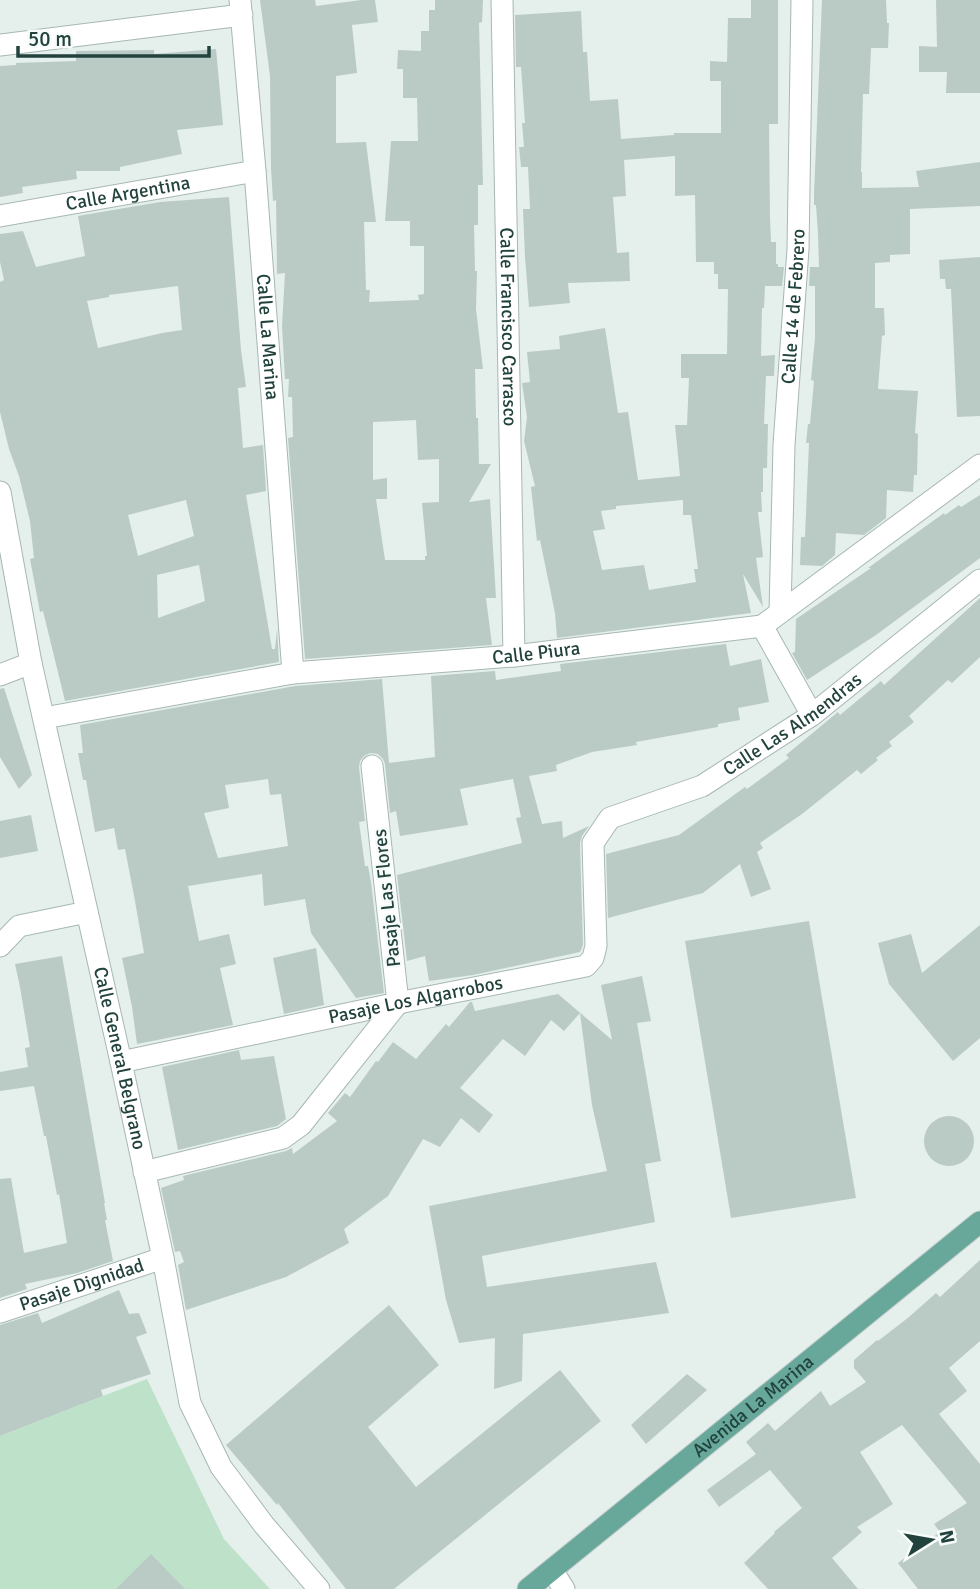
<svg xmlns="http://www.w3.org/2000/svg" width="980" height="1589" font-family="Signika,sans-serif">
<style>
.green{fill:#bde2c9}
.building{fill:#bacbc5;fill-rule:evenodd}
.lines{fill:none;stroke-linecap:round;stroke-linejoin:round}
.minor-casing{stroke:#a7b8b4;stroke-width:23}
.major-casing{stroke:#c1cac9;stroke-width:23}
.minor{stroke:#fff;stroke-width:21}
.major{stroke:#67a89b;stroke-width:21}
.labels{text-anchor:middle;dominant-baseline:central;stroke-width:5;stroke-linejoin:round;paint-order:stroke}
.street-label{font-size:19px;fill:#22433d;stroke:#f7fbf9}
</style>
<rect width="100%" height="100%" fill="#e5efec"/>
<path class="green" d="M147,1379L224,1539L270,1589H0V1436Z"/>
<path class="building" d="M260,0H315L316,6L361,0H375L378,22L352,25L357,73L336,76V143L366,142L376,222H364L366,290H370L369,302L419,300L418,295L424,294V246H410V221H385L391,141H418L417,98H403V69H397L398,50L421,51V31H429V10H435V0H483L482,22L479,23L483,185H478V225H474L475,271H477L476,309L483,369H475L476,418H478L479,464H491L469,502L490,499L496,598H486L492,645L305,659L288,438L293,437L292,397H288L289,379H285L282,326L285,273L277,274L276,200L273,201L271,168L270,76ZM416,420L418,460L439,459V502L422,503L427,556H425V560H385L376,499H387V478L373,480V422Z
M751,0H778V124H769L770,218L771,242H776V264H778V267H784L782,286H765L764,308H762L761,356L775,355L774,376H766L764,424H768L767,468H763V492H761L762,512H758L763,557L756,558L763,607L743,574L751,613L557,638L555,613L540,540L537,541L531,487L535,486L524,441L527,417L522,383L530,382L527,352L560,349L559,336L605,328L618,413L628,412L638,480L680,476L675,425H687L689,378H681V354H727L728,289H718V274H714V262H696L695,195L675,196V156L624,160L626,196L613,197L617,253L629,252L630,281L568,283L570,303L529,307L525,257L523,209H530L528,167H521L519,147H524L522,123H525L521,67H516L515,15L581,11L583,52H587L590,101L618,99L621,139L674,135V133H721V81H710V61L727,62L728,18H751ZM683,500V515H691L698,569H694L696,582L649,590L644,565L602,570L593,531L605,529L601,511L616,509V506Z
M822,0H886L887,23H889L888,48H871L869,94H863L861,172H862V188L919,187L916,171L980,162V206L910,209V254L890,255V262L875,263V308H884L885,335L882,336L878,389L918,391L915,433L918,434L917,475H914L913,492L887,490L886,518L864,535L836,533L835,555L822,566L800,565L801,537H805L809,443H806L808,424H810L814,381L811,380L815,338V286H809L810,267H819L818,233L816,205H814V194Z
M936,0H980V93H946L947,72H919V46L937,47Z
M216,49L223,125L177,130L182,154L120,167V171H76L77,179L22,187L23,193L0,197V66L16,65V63L76,61V51L154,50V54Z
M229,197L241,350L246,387L238,388L243,448L263,445L266,491L246,495L272,649H275L277,629L279,662L65,701L43,611L40,612L30,559L34,558L30,521L19,476L9,449L0,412V282L4,280L0,262V234L23,231L36,267L85,256L78,216L160,202ZM178,286L182,330L162,333L98,348L87,301L109,297V295ZM186,500L194,536L138,556L128,515ZM199,565L205,601L158,618L157,575Z
M980,257V416L957,417L951,289H946L945,279H940L939,260Z
M980,495V558L876,635L807,680L792,653L795,652L796,619L871,568H868L944,513L945,515L959,505L961,507Z
M980,598V657L952,683L948,680L909,716L914,722L889,742L892,746L876,758L878,760L861,774L857,770L802,814L760,843L763,848L757,852L771,889L751,897L740,864L703,893L608,918L606,854L679,835L745,787L747,789L789,758L786,755L838,712L840,715L881,681L884,685Z
M726,644L730,666L761,659L769,702L738,708L740,720L718,724V727L636,742L637,745L592,752L556,765L557,771L529,776L542,824L562,821L563,838L589,826L582,836L580,843L583,945L580,952L473,975L429,981L425,956L407,961L397,875L522,843L516,818L521,817L513,779L460,789L468,825L400,836L396,811L390,813L385,764L383,759L378,754L370,753L364,756L360,761L359,767L365,821L359,822L365,866H368L371,882L384,993L356,998L311,933L305,899L264,906L262,874L188,886L199,941L229,934L236,964L220,968L233,1025L137,1044L132,1007L122,958L144,953L135,901L125,849L118,850L114,828L95,832L86,780H83L78,753H83L80,725L295,686L382,679L389,763L435,757L431,676L495,671L496,680L561,671L560,664ZM268,779L270,795L281,794L288,846L218,858L204,813L229,808L225,785Z
M4,688L32,775L19,789L0,757V689Z
M31,815L38,851L0,858V821Z
M809,921L856,1198L731,1218L685,941Z
M980,925V1038L953,1061L889,984L878,943L911,934L922,973Z
M316,948L324,1005L284,1014L273,958Z
M62,956L105,1203H104L107,1220H105L113,1261L77,1273L25,1284L27,1289L0,1298V1179L11,1178L24,1253L67,1243L59,1194L57,1195L46,1136H44L34,1086L0,1091V1072L28,1067L25,1048L30,1047L20,987L15,964Z
M642,976L651,1021L637,1023L661,1161L645,1164L655,1222L482,1256L487,1287L656,1262L669,1313L523,1334L522,1381L494,1389L495,1338L459,1343L446,1300L429,1206L607,1171L592,1105L580,1013L564,1031L551,1020L525,1056L503,1039L460,1088L493,1115L479,1133L461,1118L440,1147L423,1139L388,1196L344,1229L349,1243L286,1277L186,1310L178,1265L184,1262L180,1251L175,1252L161,1188L184,1180L183,1176L286,1151L292,1148L293,1154L337,1121L328,1113L345,1093L350,1097L376,1061L378,1062L393,1042L416,1059L446,1024L449,1027L470,1002H472L475,1011L558,994L612,1040L601,985Z
M239,1050L241,1060L274,1056L286,1119L277,1126L178,1150L162,1067Z
M924 1141a25 25 0 1 1 50 0a25 25 0 1 1-50 0Z
M980,1260V1341L949,1368L967,1391L939,1414L980,1464V1589H918L898,1563L940,1532L934,1524L967,1503L902,1425L860,1452L893,1504L857,1527L862,1532L832,1558L858,1589H768L744,1563L775,1533L774,1532L802,1508L770,1470L719,1507L707,1490L756,1454L746,1442L768,1423L775,1431L821,1391L830,1406L866,1382L854,1368V1360L877,1340L878,1341L909,1317L936,1293L940,1297Z
M119,1290L129,1314L139,1313L147,1333L136,1337L151,1374L101,1390L103,1396L0,1436V1325L38,1313L42,1323Z
M389,1305L439,1365L368,1427L416,1487L560,1370L601,1421L394,1589H346L278,1503L277,1505L226,1445Z
M687,1374L707,1390L646,1444L631,1425Z
M151,1554L185,1589H116Z"/>
<g class="lines">
<defs>
<g id="minor">
<path id="s1" d="M240,0L255,171L293,673"/>
<path id="s2" d="M502,0L514,656"/>
<path d="M0,45L242,15"/>
<path id="s3" d="M0,216L255,171"/>
<path id="s4" d="M0,492L31,663L121,1062L163,1258L190,1403L221,1467L264,1525L319,1589"/>
<path id="s5" d="M780,612L784,445L798,249L802,0"/>
<path d="M762,626L812,715"/>
<path d="M0,675L31,663"/>
<path id="s6" d="M44,718L293,673L514,656L762,626L980,465"/>
<path d="M0,946L19,926L87,912"/>
<path id="s7" d="M121,1062L398,1003L586,966L593,958L596,946L593,843L610,818L702,786L812,715L980,580"/>
<path d="M144,1172L283,1138L301,1125L398,1003L372,766"/>
<path id="s8" d="M0,1312L163,1258"/>
<path d="M552,1570L564,1589"/>
</g>
<g id="major">
<path id="s9" d="M528,1589L980,1222"/>
</g>
</defs>
<use href="#minor" class="minor-casing"/>
<use href="#major" class="major-casing"/>
<use href="#minor" class="minor"/>
<use href="#major" class="major"/>
</g>
<g class="labels">
<g class="street-label">
<text stroke="none"><textPath href="#s3" startOffset="130">Calle Argentina</textPath></text>
<text stroke="none"><textPath href="#s5" startOffset="306">Calle 14 de Febrero</textPath></text>
<text stroke="none"><textPath href="#s2" startOffset="327">Calle Francisco Carrasco</textPath></text>
<text stroke="none"><textPath href="#s1" startOffset="338">Calle La Marina</textPath></text>
<text stroke="none"><textPath href="#s6" startOffset="497">Calle Piura</textPath></text>
<text stroke="none"><textPath href="#s7" startOffset="838">Calle Las Almendras</textPath></text>
<text transform="translate(387 898) rotate(-96)">Pasaje Las Flores</text>
<text stroke="none"><textPath href="#s7" startOffset="301">Pasaje Los Algarrobos</textPath></text>
<text stroke="none"><textPath href="#s4" startOffset="579">Calle General Belgrano</textPath></text>
<text stroke="none"><textPath href="#s8" startOffset="86">Pasaje Dignidad</textPath></text>
<text stroke="none"><textPath href="#s9" startOffset="290">Avenida La Marina</textPath></text>
</g>
</g>
<g transform="translate(931 1540) rotate(79)" stroke="#f7fbf9" stroke-width="5" paint-order="stroke">
<path d="M0-5L12 26L0 18L-12 26Z" fill="#22433d"/>
<text y="-10" font-size="19" font-weight="bold" text-anchor="middle" fill="#22433d">N</text>
</g>
<path d="M18 46v10h191v-10" fill="none" stroke="#22433d" stroke-width="3.5"/>
<text x="28" y="46" font-size="21" fill="#22433d" stroke="#f7fbf9" stroke-width="5" paint-order="stroke">50 m</text>
</svg>
